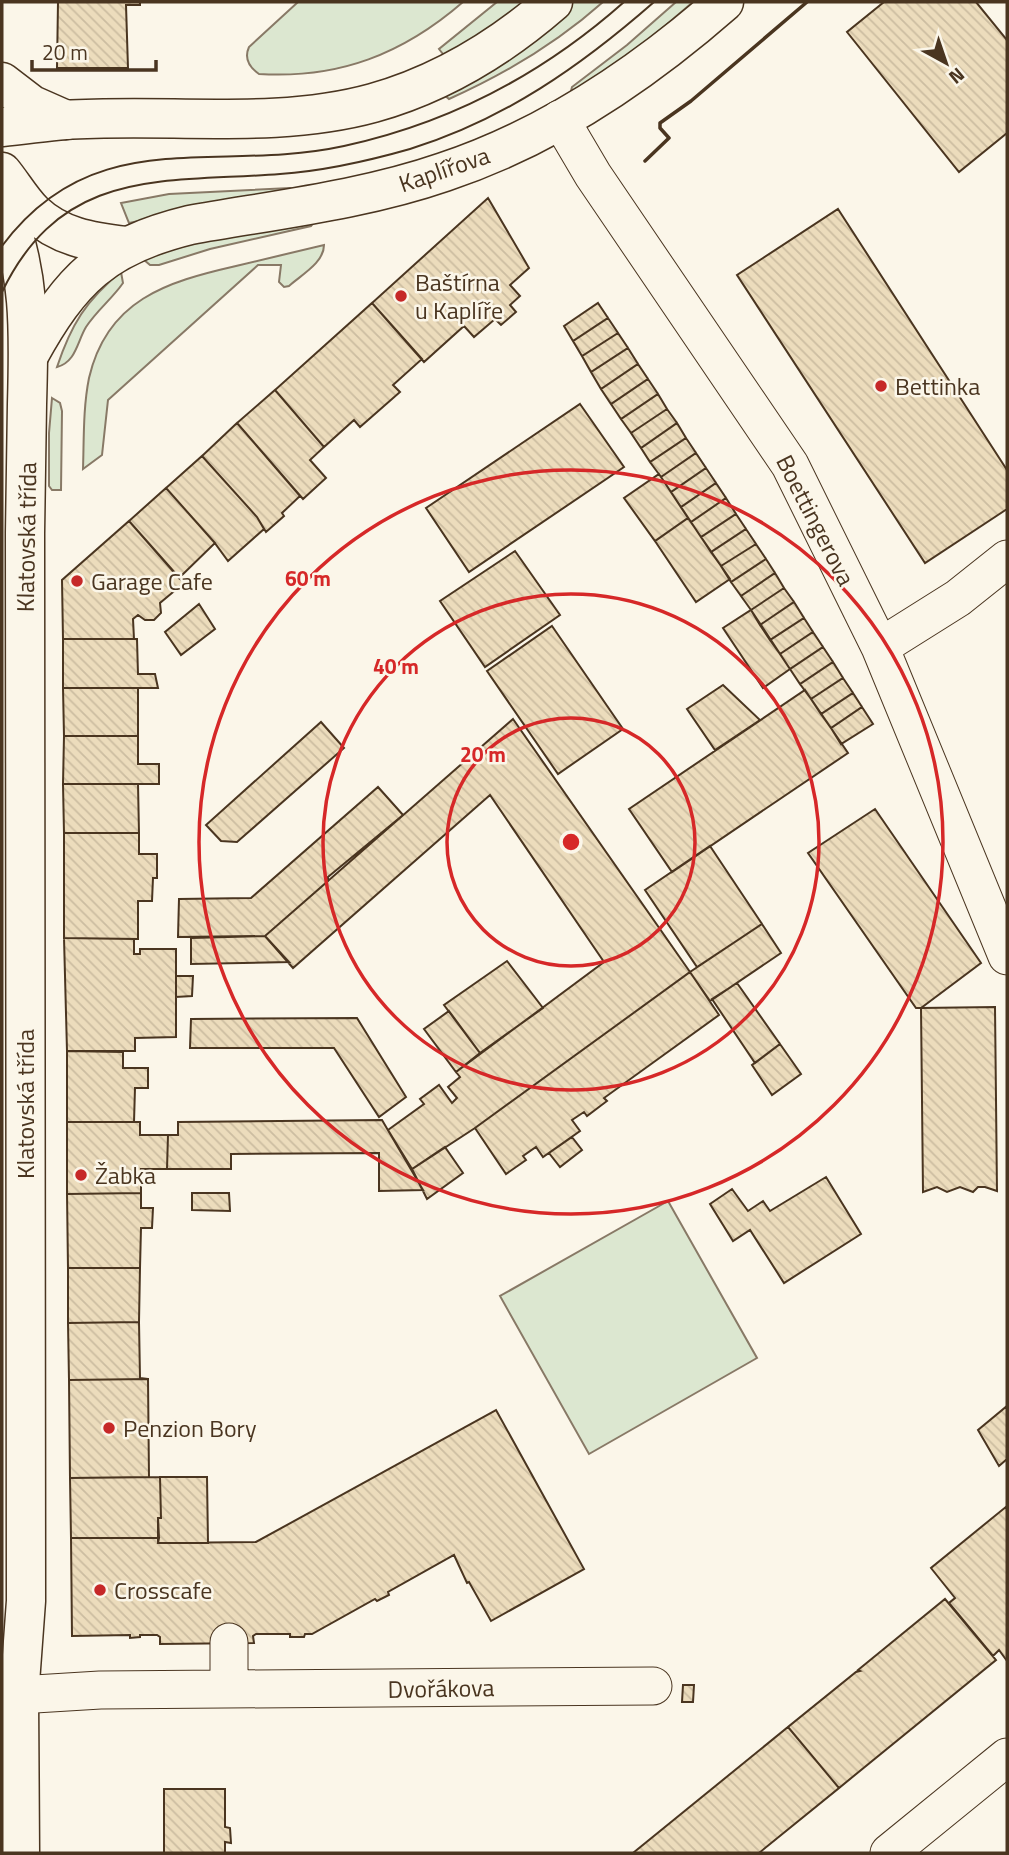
<svg xmlns="http://www.w3.org/2000/svg" width="1009" height="1855" font-family="'Titillium Web',sans-serif">
<style>
.grass{fill:#dce7d0;stroke:#887966;stroke-width:2}
.building{fill:url(#building-back-hatch);stroke:#4a3520;stroke-width:2}
.lines{fill:none;stroke-linecap:round;stroke-linejoin:round}
.minor-casing{stroke:#4a3520;stroke-width:39}
.tertiary-casing{stroke:#4a3520;stroke-width:41}
.secondary-casing{stroke:#4a3520;stroke-width:41}
.minor{stroke:#fbf6e9;stroke-width:37}
.tertiary{stroke:#fbf6e9;stroke-width:38}
.secondary{stroke:#fbf6e9;stroke-width:38}
.tram{stroke:#4a3520;stroke-width:2}
.wall{stroke:#4a3520;stroke-width:3.5}
.ring{fill:none;stroke:#d62828;stroke-width:3.5}
.poi-dot{fill:#c62828;stroke:#fbf6e9;stroke-width:2.5}
.labels{text-anchor:middle;dominant-baseline:central;stroke-width:5;stroke-linejoin:round;paint-order:stroke}
.street-label{font-size:24px;fill:#4a3520;stroke:#fbf6e9}
.poi-label{font-size:24px;fill:#4a3520;stroke:#fbf6e9;text-anchor:start}
.centre{fill:#d62828;stroke:#fbf6e9;stroke-width:3.5}
.ring-label{font-size:21px;text-anchor:middle;font-weight:bold;fill:#d62828;stroke:#fbf6e9;stroke-width:5;stroke-linejoin:round;paint-order:stroke}
</style>
<defs>
<pattern id="building-back-hatch" width="6" height="6" patternUnits="userSpaceOnUse" patternTransform="scale(1.75)"><rect width="6" height="6" fill="#ecdcbc"/><path d="M-1 5l2 2M0 0l6 6M5-1l2 2" fill="none" stroke="#ccbda1"/></pattern>
</defs>
<rect width="100%" height="100%" fill="#fbf6e9"/>
<path class="grass" d="M298,2H463C403,54 339,79 259,74C249,67 244,58 249,47Z
M497,2H533L448,54H443L439,49Z
M573,2H603C557,43 505,74 449,99L443,94L562,12Z
M676,2H693L639,48L570,95L572,87L627,45Z
M290,188L293,189L129,223L121,203L169,194Z
M314,222L311,226L210,249L159,265H150L143,259L175,246Z
M324,245C324,263 301,275 289,286L284,287L279,282L281,265H258L108,400L102,455L83,469C84,439 83,408 89,378C107,300 166,282 236,266C265,259 295,252 324,245Z
M121,272L123,283C112,299 97,310 86,327C77,342 76,362 57,367C71,325 86,300 121,272Z
M52,398L60,403L62,411L61,490H52L49,486V433Z
M668,1201L757,1358L589,1454L500,1296Z"/>
<path class="building" d="M58,2H140V5H126L128,68H57Z
M884,2H976L1007,40V133L959,172L847,32Z
M488,198L529,268L510,285L520,296L510,305L516,312L501,325L495,319L474,337L464,326L424,362L372,303Z
M838,209L1007,470V509L925,563L737,275Z
M372,303L422,359L393,385L400,392L360,427L354,420L324,447L275,390Z
M598,303L608,318L573,341L564,326Z
M608,318L618,333L582,356L573,341Z
M618,333L628,348L591,372L582,356Z
M628,348L638,364L601,389L591,372Z
M638,364L648,379L611,404L601,389Z
M648,379L658,394L621,419L611,404Z
M275,390L324,447L310,460L326,478L303,499L237,423Z
M658,394L667,409L631,433L621,419Z
M580,404L624,467L469,572L426,508Z
M667,409L677,423L641,448L631,433Z
M237,423L300,496L282,513L284,516L266,532L257,517L202,456Z
M677,423L686,438L650,462L641,448Z
M686,438L696,453L661,477L650,462Z
M696,453L706,468L671,492L661,477Z
M202,456L257,517L264,529L228,561L214,542L166,488Z
M706,468L716,483L681,507L671,492Z
M659,474L688,518L655,541L624,498Z
M716,483L726,498L691,522L681,507Z
M166,488L215,543L179,578L129,521Z
M726,498L736,514L701,537L691,522Z
M736,514L746,529L711,552L701,537Z
M688,518L730,579L696,602L655,541Z
M129,521L184,583L160,603L161,613L154,620H145L138,615L133,619L134,639H63L62,580Z
M746,529L756,544L721,566L711,552Z
M756,544L766,559L731,582L721,566Z
M515,551L560,615L485,667L440,601Z
M766,559L775,573L741,596L731,582Z
M775,573L784,588L751,610L741,596Z
M784,588L794,602L760,625L751,610Z
M794,602L804,618L770,640L760,625Z
M199,604L215,629L181,655L165,632Z
M751,610L790,669L763,688L723,628Z
M804,618L813,632L780,654L770,640Z
M552,626L623,729L558,774L487,671Z
M813,632L823,647L790,669L780,654Z
M63,639H137L138,674H155L158,688H63Z
M823,647L833,662L800,684L790,669Z
M833,662L843,678L811,699L800,684Z
M843,678L853,693L821,714L811,699Z
M723,685L760,720L715,750L687,709Z
M63,688H138V736H64Z
M805,690L848,753L672,872L629,809Z
M853,693L862,707L831,728L821,714Z
M862,707L873,724L841,744L831,728Z
M513,719L690,972L475,1128L412,1169L388,1130L424,1104L420,1099L439,1085L452,1103L457,1098L448,1087L460,1077L456,1072L604,962L490,795L293,968L265,936Z
M321,722L344,748L237,842L221,841L206,825Z
M64,736H138V764H159V784H63Z
M63,784H138L139,833H64Z
M378,787L403,815L328,877V881L265,936L178,937L179,899L251,898Z
M875,809L981,963L921,1008H916L808,853Z
M64,833H139V854H157V878H153L152,901H138V939L64,938Z
M710,846L762,924L697,967L645,890Z
M762,924L781,953L710,1001L690,972Z
M265,936L289,962L191,964V938Z
M64,938L134,939V954H140V949H176V1037L135,1038V1051H67Z
M507,961L543,1008L480,1053L444,1005Z
M690,972L719,1015L604,1098L607,1101L587,1116L584,1112L572,1120L580,1131L543,1157L536,1147L523,1156L526,1160L506,1174L475,1128Z
M176,976H193L192,996L176,997Z
M737,983L780,1044L755,1063L712,999Z
M995,1007L997,1191L985,1187H978L973,1192L960,1187L947,1192L937,1187L923,1192L921,1008Z
M449,1011L480,1053L456,1072L424,1029Z
M357,1018L406,1097L379,1117L334,1048H190L191,1019Z
M780,1044L801,1074L772,1095L752,1065Z
M67,1051L123,1052V1068H148V1088H135L134,1122H67Z
M382,1120L423,1190L379,1191V1153L231,1154V1169H167L168,1135H178V1122Z
M67,1122H140V1135H168L167,1169H141V1193L67,1194Z
M572,1137L582,1150L560,1167L549,1153Z
M445,1147L463,1173L427,1199L412,1169Z
M826,1177L861,1234L784,1283L750,1230L733,1241L710,1204L732,1189L748,1211L763,1201L770,1211Z
M141,1193V1208H153L152,1228H141L140,1268H68L67,1194Z
M192,1193H229L230,1211L192,1210Z
M68,1268H140L139,1322L68,1323Z
M139,1322L140,1378L148,1379L69,1380L68,1323Z
M148,1379L149,1477L70,1478L69,1380Z
M1007,1406V1459L999,1466L978,1430Z
M496,1410L584,1569L491,1621L469,1582L467,1583L454,1555L388,1592L389,1595L377,1601L375,1599L312,1634H305L304,1637H290V1634H256L253,1636L254,1643L160,1644V1637L157,1635H140V1637L130,1638V1635L72,1636L71,1538H159L158,1543L256,1542Z
M160,1477L161,1518H158L159,1538H71L70,1478Z
M160,1477H207L208,1543H158V1518H161Z
M1007,1506V1661L999,1650L993,1656L949,1603L955,1598L931,1568Z
M945,1599L996,1660L839,1788L788,1727L856,1672L860,1671L858,1670Z
M683,1685H694L693,1702H682Z
M788,1727L839,1788L759,1853H633Z
M164,1789H225V1827L230,1828L231,1843L225,1842V1853H164Z"/>
<g class="lines">
<defs>
<path id="minor" d="M560,119L593,175L790,465L880,647L1007,956
M880,647L958,598L1007,559
M229,1689V1642
M2,1696L100,1690L653,1686
M889,1853L1007,1757"/>
<path id="tertiary" d="M2,127C23,125 44,122 65,120C166,113 275,130 373,103C441,84 500,48 553,2
M29,355C71,279 104,246 190,225C274,210 363,200 444,172C547,138 643,73 724,2"/>
<path id="secondary" d="M2,82L32,105L66,120
M2,172C12,184 21,200 33,212C59,237 91,242 126,246
M2,203C31,270 29,333 27,404C26,447 26,490 25,533L26,1601L19,1696L20,1853"/>
</defs>
<use href="#minor" class="minor-casing"/>
<use href="#tertiary" class="tertiary-casing"/>
<use href="#secondary" class="secondary-casing"/>
<use href="#minor" class="minor"/>
<use href="#tertiary" class="tertiary"/>
<use href="#secondary" class="secondary"/>
<path class="tram" d="M2,246C95,121 216,174 344,146C450,123 544,73 624,2
M2,292C63,166 164,183 280,174C324,171 368,161 410,149C504,120 581,66 654,2"/>
<path class="wall" d="M645,161L669,138L660,128V123L691,101L807,2"/>
</g>
<g class="ring">
<circle cx="571" cy="842" r="124"/>
<circle cx="571" cy="842" r="248"/>
<circle cx="571" cy="842" r="372"/>
</g>
<g class="poi-dot">
<circle cx="401" cy="296" r="7"/>
<circle cx="881" cy="386" r="7"/>
<circle cx="77" cy="581" r="7"/>
<circle cx="81" cy="1175" r="7"/>
<circle cx="109" cy="1428" r="7"/>
<circle cx="100" cy="1590" r="7"/>
</g>
<g class="labels">
<g class="street-label">
<text transform="translate(444 169) rotate(-19)">Kaplířova</text>
<text transform="translate(816 520) rotate(63)">Boettingerova</text>
<text transform="translate(26 537) rotate(-89)">Klatovská třída</text>
<text transform="translate(25 1104) rotate(-90)">Klatovská třída</text>
<text transform="translate(441 1688) rotate(-1)">Dvořákova</text>
</g>
<g class="poi-label">
<text x="415" y="282">Baštírna<tspan x="415" dy="28">u Kaplíře</tspan></text>
<text x="895" y="386">Bettinka</text>
<text x="91" y="581">Garage Cafe</text>
<text x="95" y="1175">Žabka</text>
<text x="123" y="1428">Penzion Bory</text>
<text x="114" y="1590">Crosscafe</text>
</g>
</g>
<circle cx="571" cy="842" r="10" class="centre"/>
<g class="ring-label">
<text x="308" y="586">60 m</text>
<text x="396" y="674">40 m</text>
<text x="483" y="762">20 m</text>
</g>
<rect width="1009" height="1855" fill="none" stroke="#4a3520" stroke-width="7"/>
<g transform="translate(946 63) rotate(140)" stroke="#fbf6e9" stroke-width="5" paint-order="stroke">
<path d="M0-5L12 26L0 18L-12 26Z" fill="#4a3520"/>
<text y="-10" font-size="19" font-weight="bold" text-anchor="middle" fill="#4a3520">N</text>
</g>
<path d="M32 60v10h124v-10" fill="none" stroke="#4a3520" stroke-width="3.5"/>
<text x="42" y="60" font-size="21" fill="#4a3520" stroke="#fbf6e9" stroke-width="5" paint-order="stroke">20 m</text>
</svg>
